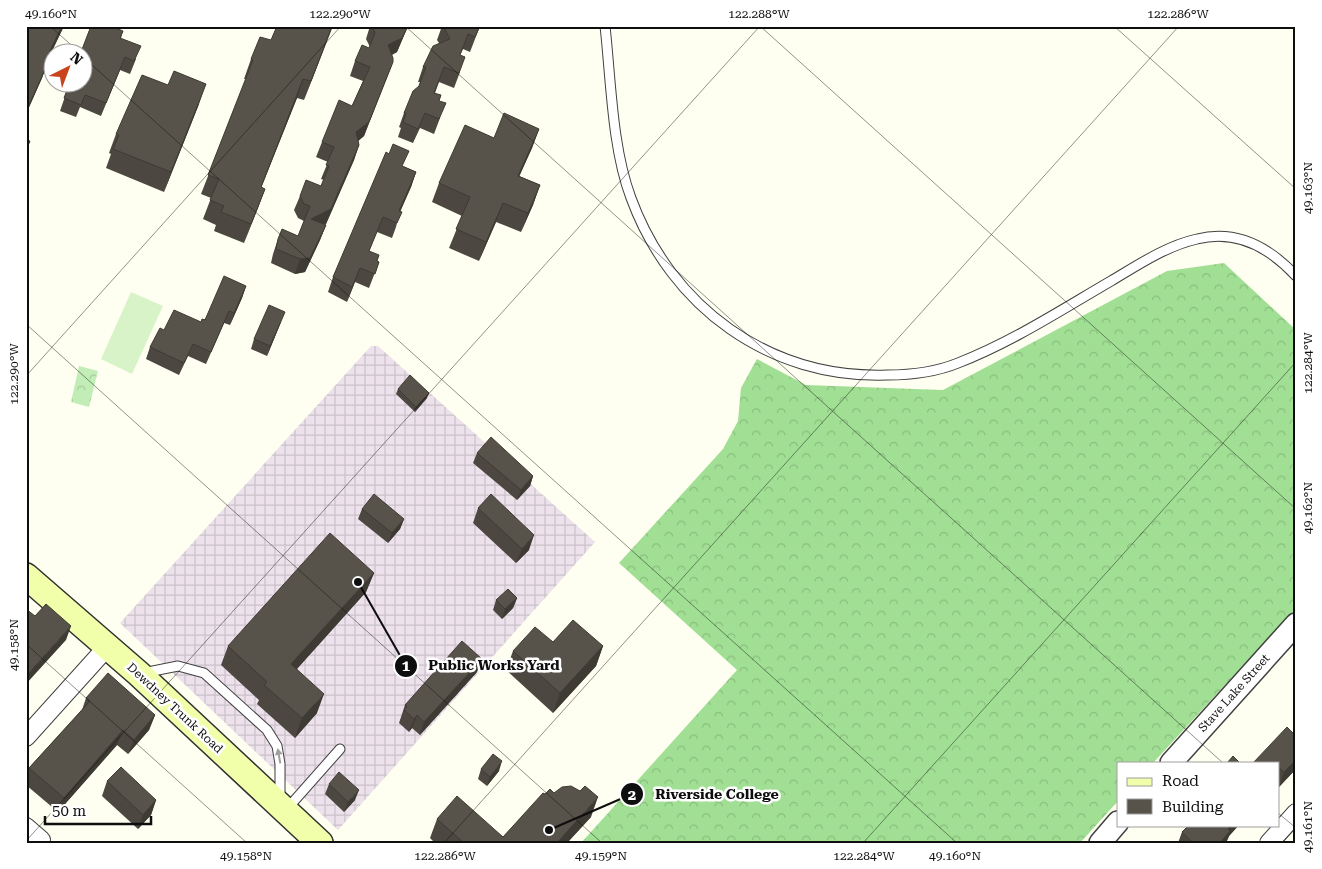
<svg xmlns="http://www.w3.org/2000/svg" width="1322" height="869" font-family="'Roboto Serif',serif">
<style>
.industrial{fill:url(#industrial-grid)}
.forest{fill:url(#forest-crowns)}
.park{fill:url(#park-crowns)}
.pitch{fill:#d9f3c8}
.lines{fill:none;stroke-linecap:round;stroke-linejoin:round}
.service-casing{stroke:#414141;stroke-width:11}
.minor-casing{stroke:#414141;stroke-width:20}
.tertiary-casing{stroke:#414141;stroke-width:24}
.secondary-casing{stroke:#303030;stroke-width:28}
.service{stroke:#fff;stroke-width:9}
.minor{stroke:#fff;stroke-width:18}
.tertiary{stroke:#fff;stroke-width:21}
.secondary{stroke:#f1ffab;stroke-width:25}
.wall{fill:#4c4740}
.shaded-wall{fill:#3e3a34}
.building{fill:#58534a;stroke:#3e3a34}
.oneway{fill:#9f9f9f}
.ticks{fill:none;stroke:#0e0e0e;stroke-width:1;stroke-opacity:0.45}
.labels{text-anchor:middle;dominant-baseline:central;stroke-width:5;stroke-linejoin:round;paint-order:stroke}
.street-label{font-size:12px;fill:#0e0e0e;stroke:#fff}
.leader{fill:none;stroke:#0e0e0e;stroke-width:2}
.callout-dot{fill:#0e0e0e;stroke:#fff;stroke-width:2}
.mark-label{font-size:15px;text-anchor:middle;font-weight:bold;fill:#fff}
.callout-label{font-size:14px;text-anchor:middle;font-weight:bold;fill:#0e0e0e;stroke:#fff;stroke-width:5;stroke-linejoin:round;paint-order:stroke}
.neatline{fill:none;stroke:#0e0e0e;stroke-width:2}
.ticks-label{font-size:12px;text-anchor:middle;fill:#0e0e0e}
</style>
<defs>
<pattern id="industrial-grid" width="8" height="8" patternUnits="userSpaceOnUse" patternTransform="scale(1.25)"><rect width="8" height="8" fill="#ede2ec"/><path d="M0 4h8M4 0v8" fill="none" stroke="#cac1c9"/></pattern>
<pattern id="forest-crowns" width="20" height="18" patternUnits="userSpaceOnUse" patternTransform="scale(1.25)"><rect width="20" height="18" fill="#a1df94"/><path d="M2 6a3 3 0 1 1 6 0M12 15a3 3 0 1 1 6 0" fill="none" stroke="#89be7e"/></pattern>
<pattern id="park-crowns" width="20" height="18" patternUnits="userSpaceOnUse" patternTransform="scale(1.25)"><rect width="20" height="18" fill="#c3edb6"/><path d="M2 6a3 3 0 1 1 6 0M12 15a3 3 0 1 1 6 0" fill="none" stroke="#a6ca9b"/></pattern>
</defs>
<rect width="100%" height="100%" fill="#fefff0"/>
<path class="industrial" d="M371,346H378L595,542L338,830L120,623Z"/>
<path class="forest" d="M1224,263L1296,330V608L1153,763H1118V801L1080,843H581L737,670L619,563L723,449L738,421L741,388L757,359L806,385L943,390L1167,271Z"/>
<path class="park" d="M79,366L98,371L89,407L71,402Z"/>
<path class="pitch" d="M131,292L163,306L132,374L101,359Z"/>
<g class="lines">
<defs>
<path id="service" d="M605,26C611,80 612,148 631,198C671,307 769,379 887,375C910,375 936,372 958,363C1012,342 1061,310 1111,281C1138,265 1166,246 1197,239C1237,229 1270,248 1296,276
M143,673L178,666L204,673L267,730L277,746L280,764V800
M286,810L340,749"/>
<path id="minor" d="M26,737L108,646
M26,827L41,840
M1269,843L1296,813"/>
<path id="tertiary" d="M1171,763L1296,624
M1100,843L1118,822"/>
<path id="secondary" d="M26,576L139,674L320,843"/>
</defs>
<use href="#service" class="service-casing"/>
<use href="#minor" class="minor-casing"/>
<use href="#tertiary" class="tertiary-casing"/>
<use href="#secondary" class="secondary-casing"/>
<use href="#service" class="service"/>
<use href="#minor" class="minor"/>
<use href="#tertiary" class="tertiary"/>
<use href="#secondary" class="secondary"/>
</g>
<path class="wall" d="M27,26H64L46,64L42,78L26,114Z
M333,26L304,100L297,98L261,187L265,189L244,243L214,231L216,225L203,219L211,198L201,194L246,79H244L251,59L271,40Z
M370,26H408L397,52L392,55L387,76L364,136L358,141L359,145L354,160L326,224H324L326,225L320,240L305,272L295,274L271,263L273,254L278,239L298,236L304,221L298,218L294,210L300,196L321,186L324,180L321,179L328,162L316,157L322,142L352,106L363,81L350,76L355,61L370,47L366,39Z
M442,26H480L470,52L463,49L460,55V72L454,88L439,82L435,93L439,101L440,118L434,134L420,128L413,143L398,137L401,128L399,127L404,113L419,86L420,82H418L423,67L439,43L437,40Z
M123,31L121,38L136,59L130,74L120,70L101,116L80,107L76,117L60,111L70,82Z
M199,104L164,192L106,168L111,154L109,153L116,134Z
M539,129L532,148L519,176L540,185L533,205L521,232L496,222L479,261L449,248L462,216L432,202L439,183L494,138Z
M403,166L416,172L411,187L400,211L396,227L392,238L377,232L369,251L377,261L379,262L369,288L355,282L347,302L328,292L333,277Z
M246,286L242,298L230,325L224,323L206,364L188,356L179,375L146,359L150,347L164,330L201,322Z
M281,322L267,356L251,349L254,339Z
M398,389L427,398L415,412L396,394Z
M477,453L533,476L530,486L517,500L473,463Z
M478,508L529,550L516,563L473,523Z
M362,509L404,519L400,529L388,543L358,519Z
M374,573L366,592L297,669L317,713L295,738L257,704L259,700L221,665L228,646Z
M517,598L513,608L502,619L493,610L496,600Z
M553,642L603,646L596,666L553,713L506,670L513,651Z
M477,672L420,735L412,728L409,732L399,723L405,705Z
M86,698L155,715L149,730L128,754L117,745L58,812L26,785V776L29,768L82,710Z
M1296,736V769L1279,787L1278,786V763Z
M481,769L499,771L487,786L478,779Z
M107,781L156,800L151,815L138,829L102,796Z
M329,784L355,800L344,812L325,794Z
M554,793L591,817L567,843H435L430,838L437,819L503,837L545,794Z
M1189,825H1239L1229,836L1226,843H1178L1182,832Z"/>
<path class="shaded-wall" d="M62,26H64L39,77L44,63Z
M333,26L304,100L311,81Z
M408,26L397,52L382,59L388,45Z
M393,62L364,136L351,147L356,132Z
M47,65L42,78L26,114L30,103Z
M303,79L297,98L254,206L261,187Z
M206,84L199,104L164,192L171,172Z
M539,129L532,148L511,195L518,176Z
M359,145L354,160L326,224L306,233L311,219Z
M416,172L411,187L394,226L399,211Z
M540,185L533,205L521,232L528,213Z
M265,189L258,208L244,243L251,224Z
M503,203L496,222L479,261L486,242Z
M326,225L320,240L305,272L295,274L300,259Z
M360,268L355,282L347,302L352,287Z
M246,286L242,298L230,325L234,313Z
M285,312L281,322L267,356L270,346Z
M429,393L427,398L415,412L416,407Z
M533,476L530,486L517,500L521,490Z
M404,519L400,529L388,543L392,533Z
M534,535L529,550L516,563L522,549Z
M374,573L366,592L284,683L291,664Z
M517,598L513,608L502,619L505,609Z
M71,626L66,640L26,684V676Z
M603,646L596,666L553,713L560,693Z
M482,659L477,672L420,735L424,722Z
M324,694L317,713L295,738L302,718Z
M155,715L149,730L128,754L134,740Z
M417,715L412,728L409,732L414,719Z
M123,730L117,745L58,812L64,798Z
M1296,760V769L1279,787L1284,772Z
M502,761L499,771L487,786L490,777Z
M359,790L355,800L344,812L348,802Z
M598,797L591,817L567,843H557Z
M156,800L151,815L138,829L143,815Z
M1231,825H1239L1229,836L1226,843H1220L1228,829Z"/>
<path class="building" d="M27,26H62L44,63L47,65L30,103L26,101Z
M91,26H111L123,31L120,38L141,46L134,61L125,57L106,103L85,95L81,105L64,98L70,82H82V52H81Z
M277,26H332L311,81L303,79L261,187L265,189L251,224L221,212L224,206L210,200L219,179L208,175L253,60L251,59L260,37L271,40Z
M372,26H408L402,38L388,45L393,58V62L369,122L356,132L359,145L331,209L311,219L326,225L310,258L300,259L276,249L278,239L282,229L298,236L310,206L304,204L300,196L306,180L321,186L329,166L326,165L334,147L322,142L339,100L352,106L370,67L355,61L362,45L369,48L375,33Z
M443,26H480L475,37L468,34L460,55L465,57L459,73L444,67L434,93L441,95L439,101L446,103L439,119L425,113L418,129L403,122L406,113H404L413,91L419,86L426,67H423L433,46L450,39Z
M174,71L206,84L171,172L113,149L119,135L116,134L142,75L168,85Z
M504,113L539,129L518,176L540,185L528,213L503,203L486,242L456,229L470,197L439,183L465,125L494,138Z
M26,140L30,141L26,150Z
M393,144L409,151L402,166L416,172L399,211L402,212L397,223L383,217L369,251L379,255L377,261L379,262L375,274L360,268L352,287L333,277L386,152L389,154Z
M224,276L246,286L234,313L229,311L211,352L193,344L184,363L150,347L160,328L164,330L174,310L201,322L202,319L205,320Z
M269,305L285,312L270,346L254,339Z
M410,375L429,393L416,407L398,389Z
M491,437L533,476L521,490L477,453Z
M374,494L404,519L392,533L362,509Z
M491,494L534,535L522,549L478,508Z
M330,533L374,573L291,664L324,694L302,718L264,685L267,682L228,646Z
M508,589L517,598L505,609L496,600Z
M46,604L71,626L26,676V609L35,616Z
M573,620L603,646L560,693L513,651L535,627L553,642Z
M462,641L482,659L424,722L417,715L414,719L404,710L407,706L405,705Z
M108,673L155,715L134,740L123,730L64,798L29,768L90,701L86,698Z
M1287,727L1296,736V760L1284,772L1278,767V763H1253Z
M493,754L502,761L490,777L481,769Z
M1233,756L1240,763H1227Z
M121,767L156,800L143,815L107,781Z
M339,772L359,790L348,802L329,784Z
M571,786L580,791L585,786L598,797L557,843H464L437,819L457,796L503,837L543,793L545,794L550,789L554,793L562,787Z
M1189,825H1231L1228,829L1230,831L1220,843H1189L1191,841L1182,832Z"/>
<defs><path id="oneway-solid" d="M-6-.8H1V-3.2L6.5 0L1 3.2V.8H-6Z" transform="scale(1.25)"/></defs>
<use class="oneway" href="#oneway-solid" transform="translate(279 756) rotate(-100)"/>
<path class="ticks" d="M50,26L79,52M405,26L1223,763M760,26L1296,509M1114,26L1296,189M82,56L957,843M26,324L602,843M26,376L341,26M26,644L247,843M1278,813L1296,828M26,841L760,26M444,843L1179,26M863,843L1296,362M1282,843L1296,828"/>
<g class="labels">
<g class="street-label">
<text transform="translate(1234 693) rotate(-48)">Stave Lake Street</text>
<text transform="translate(175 708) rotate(43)">Dewdney Trunk Road</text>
</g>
</g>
<path class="leader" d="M358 582L406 666M549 830L632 794"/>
<g class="callout-dot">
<circle cx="358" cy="582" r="5"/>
<circle cx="549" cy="830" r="5"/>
<circle cx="406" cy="666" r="12"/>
<circle cx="632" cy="794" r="12"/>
</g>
<g class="mark-label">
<text x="406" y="671">1</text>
<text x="632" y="800">2</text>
</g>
<g class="callout-label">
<text x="494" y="670">Public Works Yard</text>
<text x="717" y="799">Riverside College</text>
</g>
<rect width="1322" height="869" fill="none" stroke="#ffffff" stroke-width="55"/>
<rect x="1117" y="762" width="162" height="65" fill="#ffffff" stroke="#9f9f9f"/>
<rect x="1127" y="778" width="25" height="8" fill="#f1ffab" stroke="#9f9f9f"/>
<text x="1162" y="786" font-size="15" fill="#0e0e0e">Road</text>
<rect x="1127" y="799" width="25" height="15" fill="#58534a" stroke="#9f9f9f"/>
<text x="1162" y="812" font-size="15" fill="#0e0e0e">Building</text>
<g transform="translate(68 68) rotate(42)"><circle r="24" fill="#ffffff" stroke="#9f9f9f"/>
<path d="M0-4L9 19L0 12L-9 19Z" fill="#c9431c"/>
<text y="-8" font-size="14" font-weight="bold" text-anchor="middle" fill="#0e0e0e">N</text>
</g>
<path d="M45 816v8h106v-8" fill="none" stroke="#0e0e0e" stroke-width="2.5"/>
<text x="52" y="816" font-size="15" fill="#0e0e0e" stroke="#ffffff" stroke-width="4" paint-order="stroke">50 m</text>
<rect x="28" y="28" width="1266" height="814" class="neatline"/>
<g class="ticks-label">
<text x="51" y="18">49.160°N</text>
<text x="340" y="18">122.290°W</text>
<text x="759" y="18">122.288°W</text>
<text x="1178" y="18">122.286°W</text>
<text transform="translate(1308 188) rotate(-90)" y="4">49.163°N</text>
<text transform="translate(1308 363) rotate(-90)" y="4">122.284°W</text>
<text transform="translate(14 374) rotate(-90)" y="4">122.290°W</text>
<text transform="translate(1308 508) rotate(-90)" y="4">49.162°N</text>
<text transform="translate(14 645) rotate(-90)" y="4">49.158°N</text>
<text transform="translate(1308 827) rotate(-90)" y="4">49.161°N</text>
<text x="246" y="860">49.158°N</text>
<text x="445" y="860">122.286°W</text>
<text x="601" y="860">49.159°N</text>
<text x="864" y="860">122.284°W</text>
<text x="955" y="860">49.160°N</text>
</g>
</svg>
